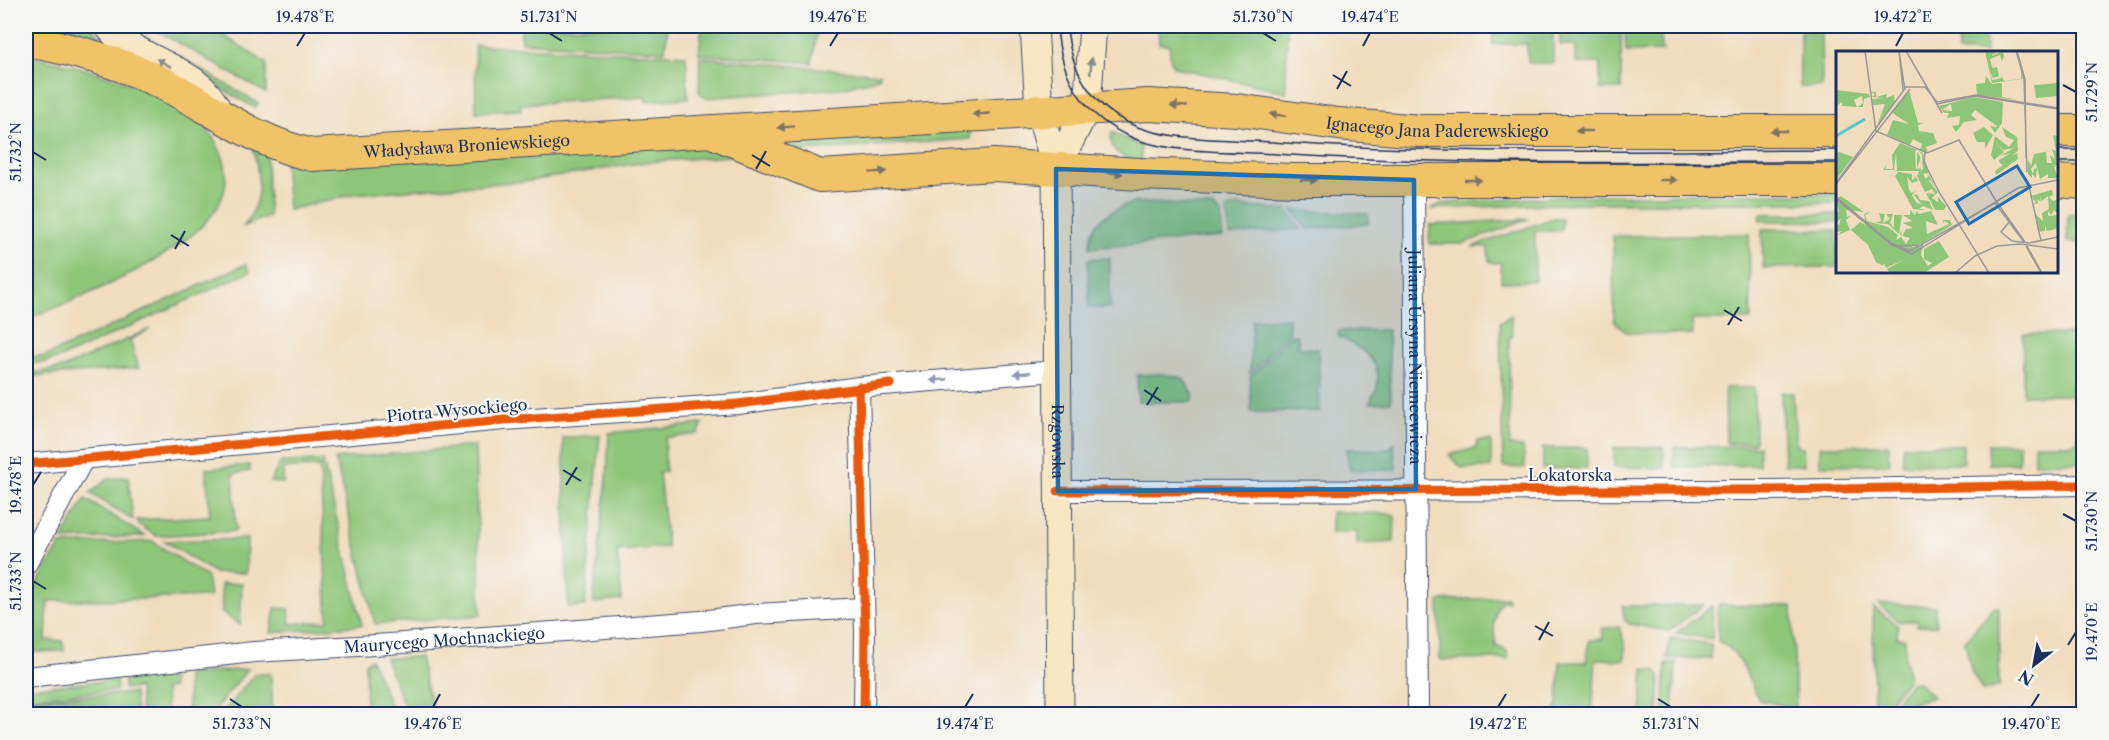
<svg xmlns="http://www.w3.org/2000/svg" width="2109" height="740" font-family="'Libre Caslon Text',serif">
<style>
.green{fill:#8ec679;stroke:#547a6c;stroke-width:1.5}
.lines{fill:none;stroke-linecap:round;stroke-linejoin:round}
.street-casing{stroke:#3b496c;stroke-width:22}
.secondary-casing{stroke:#3b496c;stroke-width:29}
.primary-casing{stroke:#3b496c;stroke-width:34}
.street{stroke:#fff;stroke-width:20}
.secondary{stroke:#f9e7c3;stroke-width:27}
.primary{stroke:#f0c369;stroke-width:32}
.tram{stroke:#1b2f5e;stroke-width:1.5}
.cycleway-casing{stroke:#f6f6f2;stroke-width:13}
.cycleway{stroke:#e8590c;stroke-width:9}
.oneway{fill:#8a8b90}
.oneway2{fill:#7b7263}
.oneway3{fill:#8d97ae}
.marked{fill:#1f6fb2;fill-opacity:0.2;stroke:#1f6fb2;stroke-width:4.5;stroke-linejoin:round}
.ticks{fill:none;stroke:#1b2f5e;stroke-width:2}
.labels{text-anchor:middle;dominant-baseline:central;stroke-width:4.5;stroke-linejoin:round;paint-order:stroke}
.street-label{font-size:16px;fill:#1b2f5e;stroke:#f6f6f2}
.inset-river{fill:none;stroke:#58c5cd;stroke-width:3}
.inset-road{fill:none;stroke:#9b9798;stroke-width:1.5}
.view{fill:#1f6fb2;fill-opacity:0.15;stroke:#1f6fb2;stroke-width:3}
.inset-edge{fill:none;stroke:#1b2f5e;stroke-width:3}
.neatline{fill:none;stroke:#1b2f5e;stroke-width:2}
.ticks-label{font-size:15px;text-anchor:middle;fill:#1b2f5e}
</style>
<rect width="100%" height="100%" fill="#f6f6f2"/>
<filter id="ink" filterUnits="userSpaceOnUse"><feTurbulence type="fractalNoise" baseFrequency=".0167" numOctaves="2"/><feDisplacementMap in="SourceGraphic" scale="12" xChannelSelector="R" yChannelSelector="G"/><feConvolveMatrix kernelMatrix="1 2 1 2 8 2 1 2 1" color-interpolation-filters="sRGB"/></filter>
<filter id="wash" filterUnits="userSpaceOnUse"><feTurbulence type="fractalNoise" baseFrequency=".008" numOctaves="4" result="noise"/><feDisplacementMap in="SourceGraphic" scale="24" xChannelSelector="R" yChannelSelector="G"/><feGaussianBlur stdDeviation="1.35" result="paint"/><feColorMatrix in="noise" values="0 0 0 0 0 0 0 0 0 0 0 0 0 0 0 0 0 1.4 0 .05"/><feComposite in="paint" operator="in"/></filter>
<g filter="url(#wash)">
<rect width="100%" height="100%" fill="#f1ddbe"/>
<path class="green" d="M27,26H92L101,37L98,42Z
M149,26H209L266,63V93Z
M521,26H668L665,51L521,42Z
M702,26H818L812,63L699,54Z
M1158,26H1287L1286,92L1174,67L1171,62L1169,44H1159Z
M1492,26H1553V63H1528L1527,44H1493Z
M1559,26H1621V89H1600V63H1576V45H1560Z
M1958,26H1985L1986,52H1958Z
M1625,27H1659L1663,51L1626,52Z
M1800,31H1821L1822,87H1800Z
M140,34L258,103L255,108L137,39Z
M475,45L686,55L688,98L646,101L645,97L520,104L521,110L476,112Z
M26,55C81,66 160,86 203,124C212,133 217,144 222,155C229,173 227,191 217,208C187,255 78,300 26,319Z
M700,57L880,74L879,78L842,88L706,98L699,92Z
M969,127L970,139L645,162L529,181L354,194L288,210L284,161Z
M1112,132L1141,146V162C1124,159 1107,152 1112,132Z
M253,147L266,154L269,216L244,226C263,201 260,176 253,147Z
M1702,194H1838L1837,203H1579L1430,209L1443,203L1567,196Z
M1136,202L1213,207L1221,214L1222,237L1090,248C1088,221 1114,208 1136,202Z
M1237,206L1287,210L1300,229L1229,235L1227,209Z
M1293,210L1368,214V224L1307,229Z
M2083,213V243L2067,242L2068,214Z
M1761,214H1837V222L1768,221L1760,220Z
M1554,218H1562L1561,231H1535V281L1501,282V263L1489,262L1488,247H1472Z
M1529,219L1462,244H1429L1430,225Z
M1762,229L1837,230V267L1763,268Z
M1749,234L1751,320H1692L1693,335L1635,333L1626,332L1614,321L1613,236Z
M1110,258V308H1089L1088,259Z
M246,264L250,272L63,357L46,362L26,364V357L46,356Z
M1511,315L1512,337L1509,338L1510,446L1523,447L1525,468L1503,467L1500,322Z
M1289,318V333L1250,373L1252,320Z
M150,329L130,340L139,368L26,377V374L63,368Z
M1388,330L1391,402L1370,403C1371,397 1374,395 1376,390C1385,361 1360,347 1338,336L1339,331Z
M2023,334H2074V395H2023Z
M1291,335H1297L1299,348L1318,349L1320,411L1251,412L1250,377Z
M1161,374L1183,378L1193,394V402H1138L1137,375Z
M1725,388H1754L1755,443H1726Z
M1781,392L1793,393L1796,446L1803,447L1804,465H1784Z
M2078,399H2083V462L2034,463V444H2072L2078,440Z
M703,424L698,434L665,438V472L659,473L667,547L617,551L622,600L593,603L607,478L609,433Z
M600,435L585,606L568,607L563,438Z
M1477,441H1491V468H1462L1449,455L1476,448Z
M1394,443L1396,470H1350L1346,449H1389Z
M1988,444H2019V463L1989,464Z
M1889,445L1890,464L1820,465V446Z
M1903,445H1963V463L1903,464Z
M475,446L481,615L375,624L335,459Z
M1759,446V465L1673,467L1675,447Z
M1663,447L1665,468L1614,467V448Z
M1543,448H1587V468L1543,469Z
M323,461L362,625L271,633L275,608L289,609L290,624L328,621L320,467L283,468V483L270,482L281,462Z
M250,465V471L233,474L236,531L156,536L138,524L137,520L210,516L206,469Z
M128,476L133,520L90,493L108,479Z
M85,499L145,536L62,540Z
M1331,512L1393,514L1395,517L1394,542L1357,544V532L1331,533Z
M247,539L246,573H215L164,541Z
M152,541L207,577L210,597L48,601L46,640L63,641L64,651L34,652C9,617 42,577 60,545Z
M242,583L240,625L222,613L221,584Z
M1507,597L1508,601H1501C1492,614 1493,631 1496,646L1507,651L1508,659L1440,660L1439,601Z
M1878,604L1935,606L1936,625L1917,626V621H1898Z
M1704,605L1669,631L1630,624L1625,621L1622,606Z
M1718,605L1792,606L1796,708L1759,700C1747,679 1742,651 1718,641Z
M1712,606V639L1676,633Z
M1873,607L1898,625L1897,638L1905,639V658L1909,678L1882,709L1874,712Z
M1999,607V686L1983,691L1972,673L1965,641L1993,608Z
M1619,627L1625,645V660L1596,659L1592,714H1552L1558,704L1560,662H1586L1589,640L1603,639L1602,628Z
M1670,638L1711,644V659L1667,658Z
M420,657L434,714H408L385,658Z
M371,659L394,714H366L365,663Z
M1676,662L1673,714H1663L1666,663Z
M248,669L211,714H141L139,688L124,689V679L171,674L172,688L165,689L166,710H188L187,674Z
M1644,669L1655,670L1660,675L1658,714H1641Z
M255,674H271L273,714H221Z
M116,680L117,690L26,698V688Z
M1918,682L1933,697L1890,708L1910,683Z
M134,693L136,714H26V699Z"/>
</g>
<g filter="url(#ink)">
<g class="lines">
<defs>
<g id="street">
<path id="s1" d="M1414,180L1418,714"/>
<path d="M859,387L865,633L864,714"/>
<path d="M26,464L504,420L738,404L859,387L1056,371"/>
<path d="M1058,491L1769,490L2084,485"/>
<path d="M26,565L83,460"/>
<path id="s2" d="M26,677L254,652L375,645L701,621L756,614L863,608"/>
</g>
<g id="secondary">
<path d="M108,26C139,65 200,64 220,115"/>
<path id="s3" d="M1034,26L1039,110L1056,169L1060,714"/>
<path d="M1056,169L1087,107L1093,26"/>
</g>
<g id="primary">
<path id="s4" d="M26,40C73,50 117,61 160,82C211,107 256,143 312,155L1148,105L1237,110L1338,124L1420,131H1838"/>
<path d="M2056,131H2084"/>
<path d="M717,134L820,176L994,165L1140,174L1294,180H1838"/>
<path d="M2056,181L2084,183"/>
</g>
</defs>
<use href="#street" class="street-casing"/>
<use href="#secondary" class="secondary-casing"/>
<use href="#primary" class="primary-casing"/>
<use href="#street" class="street"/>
<use href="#secondary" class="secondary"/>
<use href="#primary" class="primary"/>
<path class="tram" d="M1057,26C1060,77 1084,118 1133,138C1170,154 1235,151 1276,154C1463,167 1651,161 1838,162
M1067,26C1070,70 1092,107 1133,125C1168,141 1232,139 1272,142C1460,156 1649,150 1838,150
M2056,150H2084
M2056,162H2084"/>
<defs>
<path id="cycleway" d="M859,387L865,633L864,714
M26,464L504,420L738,404L891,384
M1058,491L1769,490L2084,485"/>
</defs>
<use href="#cycleway" class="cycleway-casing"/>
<use href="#cycleway" class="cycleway"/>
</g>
<defs><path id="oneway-solid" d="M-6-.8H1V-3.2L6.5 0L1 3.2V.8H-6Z" transform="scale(1.5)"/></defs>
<g class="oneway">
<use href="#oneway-solid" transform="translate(164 63) rotate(-151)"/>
<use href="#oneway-solid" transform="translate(1091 66) rotate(-85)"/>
</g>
<g class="oneway2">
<use href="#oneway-solid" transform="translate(1179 106) rotate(-176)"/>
<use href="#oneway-solid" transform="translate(981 114) rotate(177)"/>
<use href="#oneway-solid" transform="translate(1278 115) rotate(-173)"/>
<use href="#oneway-solid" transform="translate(786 127) rotate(176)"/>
<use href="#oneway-solid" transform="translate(1584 131) rotate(180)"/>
<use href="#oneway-solid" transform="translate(1779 131) rotate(180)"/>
<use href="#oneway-solid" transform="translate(878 172) rotate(-4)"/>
<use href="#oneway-solid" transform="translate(1114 173) rotate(4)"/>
<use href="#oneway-solid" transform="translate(1309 180)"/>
<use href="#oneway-solid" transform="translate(1473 180)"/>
<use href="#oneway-solid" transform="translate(1668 180)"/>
</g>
<g class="oneway3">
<use href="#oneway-solid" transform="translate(1022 373) rotate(175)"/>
<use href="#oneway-solid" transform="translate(939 380) rotate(175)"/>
</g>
</g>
<path class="marked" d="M1056,169L1414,180L1416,489L1058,491Z"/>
<path class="ticks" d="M549,33L562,41M1263,33L1276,41M297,46L305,33M830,46L838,33M1363,46L1370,33M1896,46L1903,33M1333,75L1351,86M2063,85L2076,92M1337,89L1347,71M33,152L46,160M752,155L770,166M756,169L766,151M171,235L189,246M175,249L185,231M1724,310L1742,321M1728,325L1739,307M1144,390L1161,401M1147,405L1158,387M563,470L581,481M33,485L41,472M566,485L577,467M2063,514L2076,521M33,581L46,589M1535,626L1553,636M1539,640L1549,622M2068,645L2076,632M230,699L242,707M1658,699L1671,707M433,707L440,694M965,707L973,694M1498,707L1506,694M2031,707L2039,694"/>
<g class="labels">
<g class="street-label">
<text stroke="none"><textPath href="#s4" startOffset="1438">Ignacego Jana Paderewskiego</textPath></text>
<text stroke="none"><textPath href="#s4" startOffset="465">Władysława Broniewskiego</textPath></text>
<text stroke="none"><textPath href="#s1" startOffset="177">Juliana Ursyna Niemcewicza</textPath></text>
<text transform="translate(457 410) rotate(-5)">Piotra Wysockiego</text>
<text stroke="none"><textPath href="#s3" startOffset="418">Rzgowska</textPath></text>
<text x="1570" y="475">Lokatorska</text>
<text stroke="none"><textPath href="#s2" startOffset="420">Maurycego Mochnackiego</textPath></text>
</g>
</g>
<g transform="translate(1836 51)">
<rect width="222" height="222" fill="#f1ddbe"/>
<path d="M149,0L160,2L156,4V5L167,0L168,5L166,11L164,4L154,8L156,16L159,11L156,17L161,16L163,25L157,27L154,20L156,29L166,27L165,23L168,30L185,28V21L187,28L156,32ZM150,25L156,33L166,32V46L184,49L141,44L140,33L149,32ZM222,32V45L200,47L198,34ZM0,39L8,40L7,45L8,40L33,43L34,46L28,48L27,56H22L27,52L26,45L18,49L21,56L6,55V51L0,55ZM73,39L82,72H88L82,74L83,80L97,82L101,92L90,96L92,102L84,99L86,93L77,88L74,94L51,84L57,69L73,73L55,61ZM35,41H40V46L51,43L50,47L58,44L59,52L41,75L49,53L37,54L36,48L48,47L36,46L39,43ZM137,46L167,51L166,72L159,82L154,75L162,76L139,59L135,64L141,69L128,71L120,81L116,75L123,74L124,65L111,67L113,62H108L106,59L116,60L115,53L106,59L103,55ZM148,76L157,84L149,98V91H141L137,82ZM166,76L181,86L182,100L175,105L181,102L182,108L160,124L159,120L167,114L164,112L163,110V109L175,102L164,105L178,97L167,99L159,91L168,101L158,109L155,104L159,85L173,96L178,89L170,86ZM217,84L222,85V114L215,115H222L218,116L222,127H212V123L204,128L200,112L195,118L197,123L198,118L201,117L200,127L196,123V127L192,123V108L195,115L198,103L214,100L210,101L211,112H216L214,104L219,108L216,98L220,100ZM64,92L81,99L79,100L80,118L85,117L84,109L81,117V101L84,105L85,118L84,120L87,118L86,103L82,100L87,102L93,122L87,123L90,128L93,124L99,136L94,129L88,132L93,130L102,141L96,147L102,151V146L110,155L108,159H99L90,142L99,143L96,138L89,141L81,125L83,120H58L61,119L60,102L58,119H47L51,113L49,118H57L56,104ZM0,100L17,106L0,129ZM62,121L76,123V129L80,126L78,121L82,130L76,132L71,126L73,138L75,142L80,140L76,144L80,151L86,154L78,144L81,143L84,149L93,150L97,159L87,155L83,158H89L86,159L77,158L59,125ZM216,139L218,147L217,144L213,146L217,150L222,148V163L218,159L215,164L212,160V165L222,164V177L216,179L214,171L216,179L211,180L209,174V180L202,181L199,163L207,170L206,162L213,158L212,145L206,150L204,145L205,151L201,148L202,152L197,154L200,151L194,145ZM5,145L28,161L10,159L11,166L15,165L10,169L14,179L2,184L6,180L0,181V173L3,174L5,167L0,172V160L3,161L0,148ZM74,159L79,164L81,160L83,163L95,160L102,174L90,170L91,183L113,173L108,170L107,173V169H114L116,174L85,193L70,197L87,194L85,204L92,215L96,212L88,208V198L103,190L113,206L88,222H54L51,218L69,208L50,217L48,212L47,215L40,211L32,194L15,179L24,171L30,174L28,164L30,162L35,161L29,164L31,170L52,176L62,184L60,189L65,186L70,193L74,187L64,184L65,179L66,185L70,178L77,177L67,172L76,170L67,164H74ZM43,162L49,163L47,172L54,168L50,163H57L54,172L58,177V164H66L63,183L52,173L39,172L45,170Z" fill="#8ec679"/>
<path class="inset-river" d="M0,85L29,68"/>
<path class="inset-road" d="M29,0L40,80L91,102L123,89L160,150M63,0L67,39M63,0L69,39M70,0L106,62M180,0L188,28L191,121M181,0L189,28L190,107M101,53L139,45L222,58M89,102L88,111L103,141L153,222M0,132L70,36H89L101,51L140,44L222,57M0,133L74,38M193,135L205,190M0,146L55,192L74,200L159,152L188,191M0,148L56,194L76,203L182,137L222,129M160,150L189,191M174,170L165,181L176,190L193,192L222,186M63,195L87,194M190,195L205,222M191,195L206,222M119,222L139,205L161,195L184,193L222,198"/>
<path class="view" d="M181,115L194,136L133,173L120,151Z"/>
<rect width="222" height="222" class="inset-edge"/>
</g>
<rect width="2109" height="740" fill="none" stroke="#f6f6f2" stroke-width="66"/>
<g transform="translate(2034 665) rotate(211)" stroke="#f6f6f2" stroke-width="4.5" paint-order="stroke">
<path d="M0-4.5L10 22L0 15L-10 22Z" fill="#1b2f5e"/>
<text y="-9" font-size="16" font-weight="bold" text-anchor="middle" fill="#1b2f5e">N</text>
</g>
<rect x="33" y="33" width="2043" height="674" class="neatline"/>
<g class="ticks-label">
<text x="305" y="22">19.478°E</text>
<text x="549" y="22">51.731°N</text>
<text x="838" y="22">19.476°E</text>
<text x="1263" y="22">51.730°N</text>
<text x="1370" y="22">19.474°E</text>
<text x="1903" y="22">19.472°E</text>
<text transform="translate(2092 92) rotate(-90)" y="5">51.729°N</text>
<text transform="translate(16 152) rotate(-90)" y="5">51.732°N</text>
<text transform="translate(16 485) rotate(-90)" y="5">19.478°E</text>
<text transform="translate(2092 521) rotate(-90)" y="5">51.730°N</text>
<text transform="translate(16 581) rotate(-90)" y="5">51.733°N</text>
<text transform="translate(2092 632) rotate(-90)" y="5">19.470°E</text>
<text x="242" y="729">51.733°N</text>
<text x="433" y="729">19.476°E</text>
<text x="965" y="729">19.474°E</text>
<text x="1498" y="729">19.472°E</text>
<text x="1671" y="729">51.731°N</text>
<text x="2031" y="729">19.470°E</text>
</g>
</svg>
